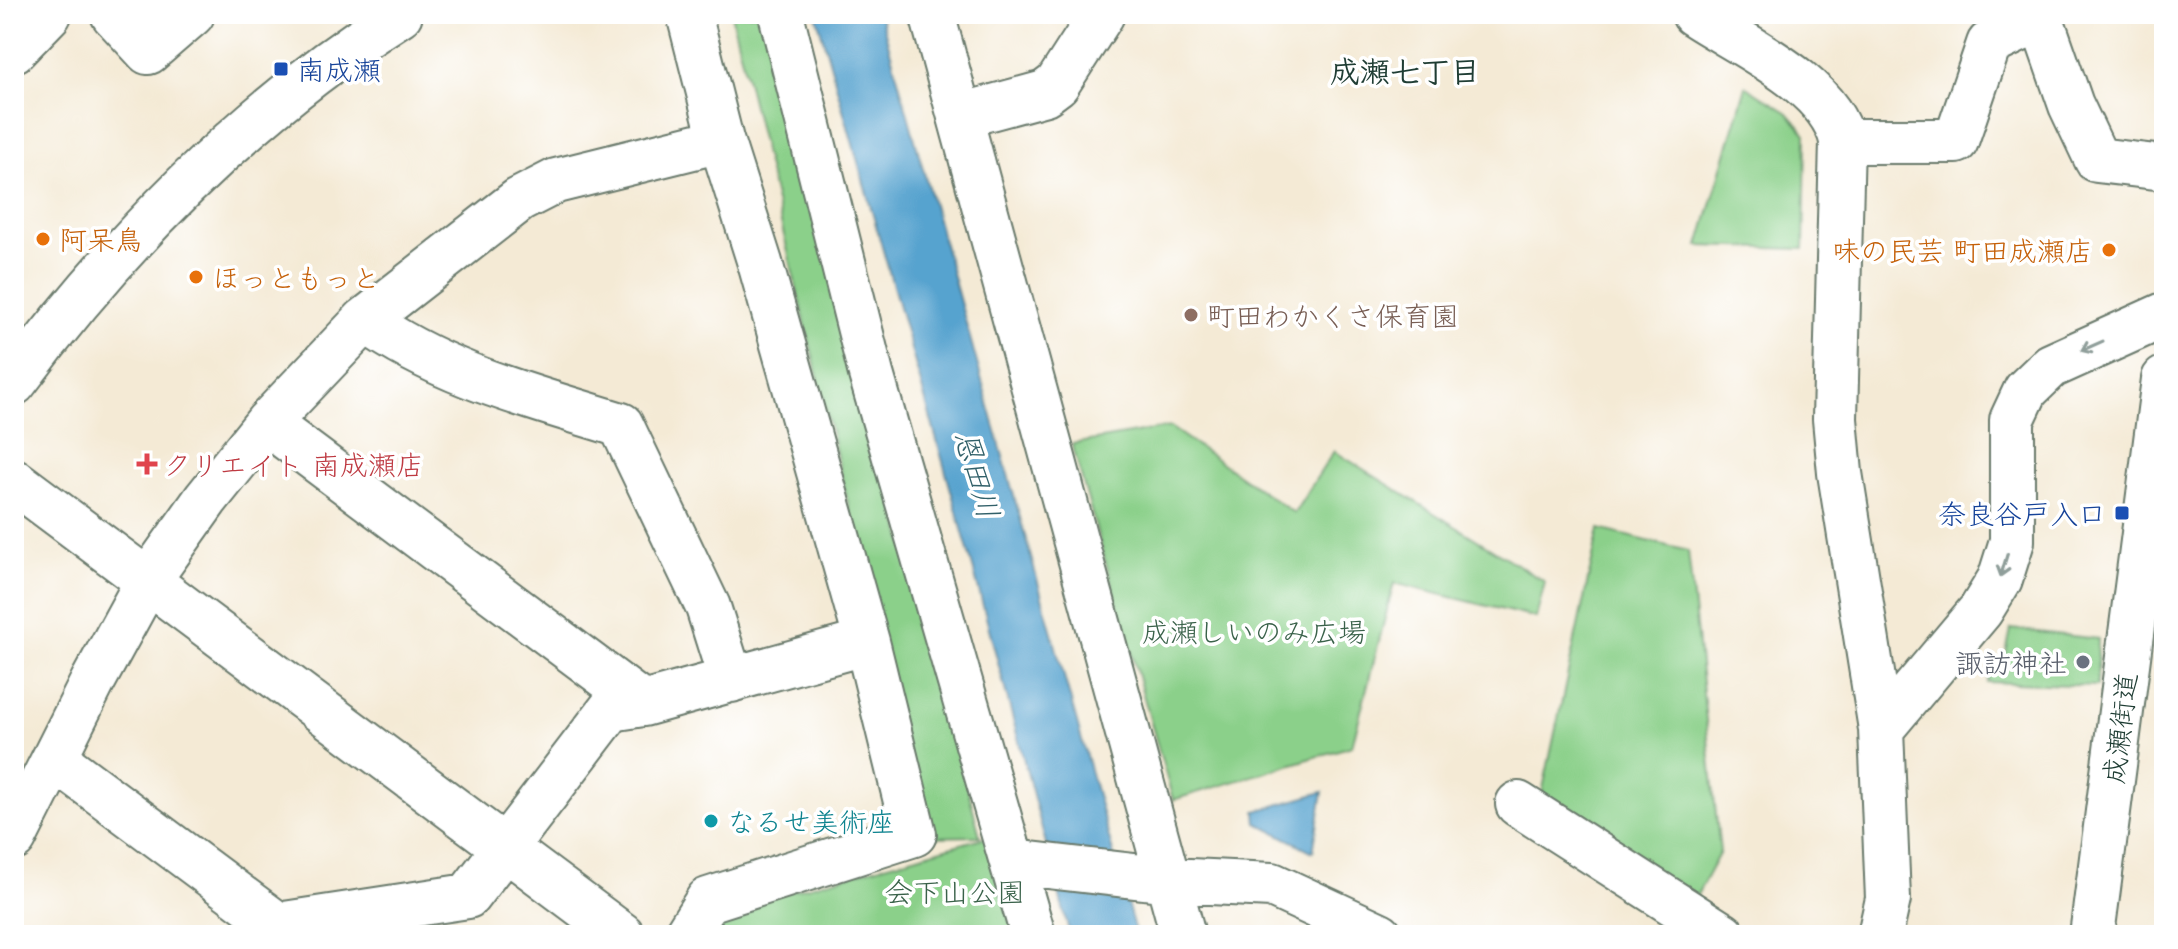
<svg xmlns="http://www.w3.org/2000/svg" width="2178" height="949" font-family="Mali,'Klee One',sans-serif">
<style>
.green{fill:#8bd08a;stroke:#55865f;stroke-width:2}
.water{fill:#56a3cf;stroke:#3a7082;stroke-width:2}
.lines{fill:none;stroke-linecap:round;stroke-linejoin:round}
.minor-casing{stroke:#6a7a6c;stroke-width:48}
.major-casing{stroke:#6a7a6c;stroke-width:48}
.minor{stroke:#fff;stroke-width:44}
.major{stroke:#fff;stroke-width:44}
.oneway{stroke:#8f9e9a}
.transit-dot{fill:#1a4fb4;stroke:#fff;stroke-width:3}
.food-dot{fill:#e8710a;stroke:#fff;stroke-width:3}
.education-dot{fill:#8d6e63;stroke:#fff;stroke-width:3}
.health-dot{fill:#e0444e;stroke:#fff;stroke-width:3}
.worship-dot{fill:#6b7280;stroke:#fff;stroke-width:3}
.culture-dot{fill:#0f9aa8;stroke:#fff;stroke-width:3}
.labels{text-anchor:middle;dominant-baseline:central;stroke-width:7;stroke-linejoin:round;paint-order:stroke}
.transit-label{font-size:28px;fill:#164399;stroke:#fff;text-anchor:start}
.food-label{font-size:28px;fill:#c56008;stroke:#fff;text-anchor:start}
.education-label{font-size:28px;fill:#785e54;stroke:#fff;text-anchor:start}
.health-label{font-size:28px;fill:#be3a42;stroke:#fff;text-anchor:start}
.park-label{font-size:28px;fill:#3a624a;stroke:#fff}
.worship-label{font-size:28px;fill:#5b616d;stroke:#fff;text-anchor:end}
.street-label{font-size:28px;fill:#1f3d34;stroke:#fff}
.culture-label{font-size:28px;fill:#0d838f;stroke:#fff;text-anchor:start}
.neighbourhood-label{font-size:30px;font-weight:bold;fill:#1f3d34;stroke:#fff}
.water-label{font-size:30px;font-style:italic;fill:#32616a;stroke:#fff}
</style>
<rect width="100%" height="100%" fill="#fff"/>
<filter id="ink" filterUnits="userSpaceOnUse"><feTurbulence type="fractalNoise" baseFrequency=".0125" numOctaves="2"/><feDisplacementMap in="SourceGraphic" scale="16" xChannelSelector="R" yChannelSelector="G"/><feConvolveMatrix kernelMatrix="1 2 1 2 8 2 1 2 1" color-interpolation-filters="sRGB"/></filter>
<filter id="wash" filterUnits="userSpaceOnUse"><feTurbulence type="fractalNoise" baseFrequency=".006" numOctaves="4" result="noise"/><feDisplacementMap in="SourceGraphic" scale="32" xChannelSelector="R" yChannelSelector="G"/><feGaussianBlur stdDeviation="1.8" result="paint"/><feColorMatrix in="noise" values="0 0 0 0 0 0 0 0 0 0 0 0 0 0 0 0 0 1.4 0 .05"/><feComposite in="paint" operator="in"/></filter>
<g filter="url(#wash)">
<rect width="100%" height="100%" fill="#f4ead5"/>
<path class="green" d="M731,14H767L980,836L928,837Z
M1746,86L1788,113L1806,134L1804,249L1699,246Z
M1170,427L1294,513L1334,451L1545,582L1536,618L1394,583L1352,746L1173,800L1072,444Z
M1599,529L1688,551L1720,852L1691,906L1539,807Z
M2011,629L2098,639L2097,686L1987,682L1991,670L2004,663Z
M993,835L1021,935H706L723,910Z"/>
<path class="water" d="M816,14H880L1136,935H1070L973,568Z
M1323,792L1313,852L1257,823L1256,811Z"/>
</g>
<g filter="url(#ink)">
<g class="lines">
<defs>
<path id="minor" d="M113,14L148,52L192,14
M781,14L871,374L1033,935
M932,14L1183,935
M1694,14C1741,45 1830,84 1842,141L1835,419L1840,473L1881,729L1888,899L1880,935
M14,50L49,14
M960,116L1045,93L1057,84L1102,14
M1842,141H1956L1989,44L2041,19L2071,105L2097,160L2164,168
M365,320C442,375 532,397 621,425L708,607L731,680
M14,383C122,238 247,111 400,14
M267,423L643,704
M14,481L622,935
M1881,729L1981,610L2000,579L2012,541V420L2026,390L2051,366L2164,315
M55,759L278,925L468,896L611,709L643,704L867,642
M1518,804L1723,935
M14,838L93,681L147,582L206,499L267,423L365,320L519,200L556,181L721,140
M1013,862L1169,880L1272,885L1380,935
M686,935L708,900L914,834L867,642L760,263L721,140L689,14"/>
<path id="major" d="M2092,935L2164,379"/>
</defs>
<use href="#minor" class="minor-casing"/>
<use href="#major" class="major-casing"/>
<use href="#minor" class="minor"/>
<use href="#major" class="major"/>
</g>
<defs><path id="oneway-shaft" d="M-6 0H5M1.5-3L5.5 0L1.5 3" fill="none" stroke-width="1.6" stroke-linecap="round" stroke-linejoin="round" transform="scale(2)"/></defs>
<g class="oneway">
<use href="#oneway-shaft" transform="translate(2092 346) rotate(156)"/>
<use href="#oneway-shaft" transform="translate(2004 565) rotate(107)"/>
</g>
</g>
<g class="transit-dot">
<rect x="273" y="61" width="16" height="16" rx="4"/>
<rect x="2114" y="505" width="16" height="16" rx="4"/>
</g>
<g class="food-dot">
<circle cx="43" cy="239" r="8"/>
<circle cx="2109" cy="250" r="8"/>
<circle cx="196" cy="277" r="8"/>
</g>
<circle class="education-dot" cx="1191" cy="315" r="8"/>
<path class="health-dot" d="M143 452h8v8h8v8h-8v8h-8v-8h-8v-8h8z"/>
<circle class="worship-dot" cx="2083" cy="662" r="8"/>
<circle class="culture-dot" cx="711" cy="821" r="8"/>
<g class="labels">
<g class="transit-label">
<text x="297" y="69">南成瀬</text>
<text x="2106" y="513" text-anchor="end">奈良谷戸入口</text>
</g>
<g class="food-label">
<text x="59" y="239">阿呆鳥</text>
<text x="2093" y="250" text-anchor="end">味の民芸 町田成瀬店</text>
<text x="212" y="277">ほっともっと</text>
</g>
<g class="education-label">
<text x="1207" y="315">町田わかくさ保育園</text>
</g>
<g class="health-label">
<text x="163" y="464">クリエイト 南成瀬店</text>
</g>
<g class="park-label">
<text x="1254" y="631">成瀬しいのみ広場</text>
<text x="955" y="891">会下山公園</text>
</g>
<g class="worship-label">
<text x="2067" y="662">諏訪神社</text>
</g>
<g class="street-label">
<text transform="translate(2119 728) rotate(-83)">成瀬街道</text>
</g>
<g class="culture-label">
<text x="727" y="821">なるせ美術座</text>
</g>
<g class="neighbourhood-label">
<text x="1405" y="70">成瀬七丁目</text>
</g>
<g class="water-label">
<text transform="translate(979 474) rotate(74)">恩田川</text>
</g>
</g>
<rect width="2178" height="949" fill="none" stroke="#fff" stroke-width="48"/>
</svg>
